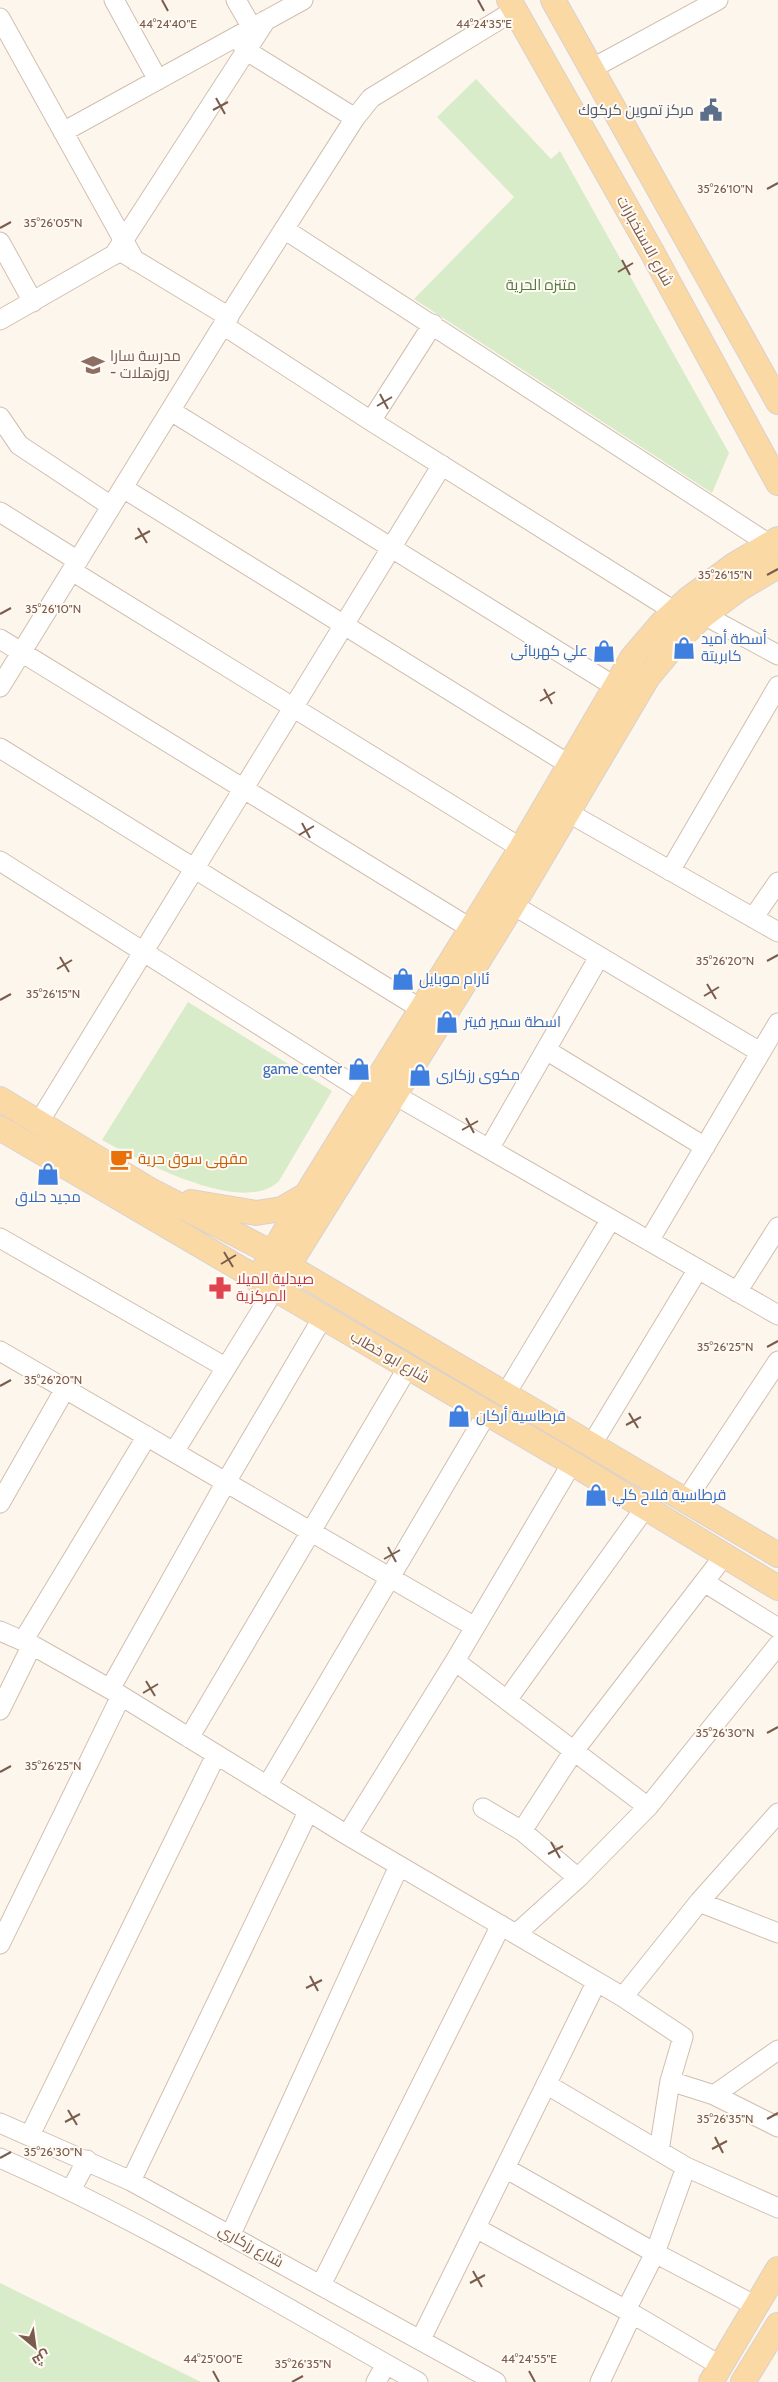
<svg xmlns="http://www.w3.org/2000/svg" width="778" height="2382" font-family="Cabin,Cairo,sans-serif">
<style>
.green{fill:#d8ecc9}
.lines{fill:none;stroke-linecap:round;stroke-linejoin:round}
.minor-casing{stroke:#d1beb0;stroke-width:21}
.major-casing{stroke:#dad1cd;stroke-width:26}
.minor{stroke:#fff;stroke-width:19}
.major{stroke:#fbd9a5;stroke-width:24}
.ticks{fill:none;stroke:#7a5c4d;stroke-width:2}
.labels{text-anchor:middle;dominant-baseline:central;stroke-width:4;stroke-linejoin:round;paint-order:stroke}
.service-label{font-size:15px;fill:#4e5e75;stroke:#fffaf3;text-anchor:end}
.street-label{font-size:15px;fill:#7a5c4d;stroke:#fffaf3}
.park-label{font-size:15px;fill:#537a41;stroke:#fffaf3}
.education-label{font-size:15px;fill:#785e54;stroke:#fffaf3;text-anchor:start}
.shop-label{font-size:15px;fill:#366cbe;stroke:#fffaf3;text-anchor:start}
.food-label{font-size:15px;fill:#c56008;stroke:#fffaf3;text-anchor:start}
.health-label{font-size:15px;fill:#be3a42;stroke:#fffaf3;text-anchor:start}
.ticks-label{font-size:12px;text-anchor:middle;fill:#7a5c4d;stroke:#fffaf3;stroke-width:4;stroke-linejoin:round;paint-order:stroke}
</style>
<rect width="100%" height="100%" fill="#fdf6ec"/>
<path class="green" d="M476,79L551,159L560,151L729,453L712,493L414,299L514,197L437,117Z
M188,1002L332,1091L279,1181C243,1217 139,1160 102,1140Z
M0,2283L201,2382H0Z"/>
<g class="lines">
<defs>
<path id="minor" d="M114,0L158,80
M236,0L252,28L249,40
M0,18L135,261
M240,42L247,51L355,118
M591,69L718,0
M63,132L303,0
M284,229L769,544
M0,242L33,302
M125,254L229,317
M114,255L266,20
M0,320L124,249
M223,325L371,421L674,611
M171,411L614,686
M0,417L19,445L111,506
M371,421L433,324
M123,488L570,765
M0,512L78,561
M72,571L521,848
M704,615L778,655
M0,639L470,928
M0,687L223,325L355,118L371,98L515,10
M0,748L421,1009
M569,813L778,932
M0,861L368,1094
M670,871L778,686
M513,905L760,1052
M753,918L778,882
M546,1050L705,1147
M395,1095L778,1315
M39,1122L442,465
M489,1149L599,957
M0,1238L225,1367
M649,1241L778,1023
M737,1292L778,1227
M0,1351L475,1627
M505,1395L611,1219
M592,1444L698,1269
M174,1452L274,1290
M686,1500L778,1361
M0,1503L65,1389
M704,1582L778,1628
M0,1631L32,1645L110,1689L347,1835L623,1997L683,2037L670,2081L659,2151
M23,1641L147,1436
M455,1661L648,1807
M110,1689L226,1482L323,1317
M507,1700L645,1508
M0,1710L32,1645
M189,1738L408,1367
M267,1786L487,1413
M483,1808L522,1831L578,1878
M522,1831L573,1752L724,1556
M347,1835L455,1661L572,1463
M699,1902L778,1813
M516,1934L578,1878L648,1807L778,1645
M0,1944L121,1696
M623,1997L699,1902L778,1933
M670,2081L714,2095L778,2127
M546,2084L686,2167L778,2208
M714,2095L778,2050
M0,2123L131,2181L496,2382
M30,2135L216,1755
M0,2158C145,2222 281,2305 418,2382
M505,2168L655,2253L756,2306
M131,2181L308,1812
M71,2190L87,2160
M476,2228L626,2310L721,2366
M231,2234L399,1866
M321,2285L501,1925
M626,2310L655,2253L686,2167
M421,2339L596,1983
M376,2382L386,2364
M600,2382L632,2314"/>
<path id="major" d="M509,0L652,252L778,483
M553,0L778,402
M0,1099L150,1190L272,1253L288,1266L778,1555
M0,1128L572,1463L778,1588
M191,1202L256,1213L282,1209L306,1195
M280,1279L513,905L648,677L684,634L704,615L739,589L778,566
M257,1280L306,1195L521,848L632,658L662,623L687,600L734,565L778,539
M711,2382L778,2269
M743,2382L778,2325"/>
</defs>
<use href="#minor" class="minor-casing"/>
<use href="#major" class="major-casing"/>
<use href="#minor" class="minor"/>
<use href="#major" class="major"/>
</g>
<path class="ticks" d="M162,0L168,11M478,0L484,11M216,98L225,114M213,110L228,102M767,189L778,183M0,228L11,222M622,260L630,275M618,272L633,263M380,394L388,409M377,406L392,397M138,528L147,543M135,539L150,531M767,575L778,569M0,614L11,608M544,689L552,704M540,701L555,692M302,823L310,838M299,835L314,826M60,957L69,972M767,961L778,955M57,969L72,960M707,984L716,999M704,996L719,987M0,1000L11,994M466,1118L474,1133M462,1130L478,1121M224,1252L233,1267M221,1264L236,1255M767,1347L778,1341M0,1386L11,1380M629,1413L638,1428M626,1425L641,1417M388,1547L396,1562M384,1559L400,1550M146,1681L155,1696M143,1693L158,1684M767,1733L778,1727M0,1772L11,1766M551,1842L560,1858M548,1854L563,1846M310,1976L318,1991M306,1988L322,1980M68,2110L77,2125M767,2119L778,2113M65,2122L80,2114M715,2137L723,2153M712,2149L727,2141M0,2158L11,2152M473,2271L482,2287M470,2283L485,2275M213,2371L219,2382M529,2371L535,2382M292,2382L303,2376"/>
<defs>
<symbol id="civic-bare" viewBox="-9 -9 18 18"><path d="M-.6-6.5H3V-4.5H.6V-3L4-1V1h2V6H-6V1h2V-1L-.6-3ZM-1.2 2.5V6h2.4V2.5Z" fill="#5c6f8a" stroke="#fffaf3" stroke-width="2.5" paint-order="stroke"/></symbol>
<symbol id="school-bare" viewBox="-9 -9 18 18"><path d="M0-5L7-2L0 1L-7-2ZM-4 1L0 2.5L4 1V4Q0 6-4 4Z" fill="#8d6e63" stroke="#fffaf3" stroke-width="2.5" paint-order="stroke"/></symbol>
<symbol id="shop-bare" viewBox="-9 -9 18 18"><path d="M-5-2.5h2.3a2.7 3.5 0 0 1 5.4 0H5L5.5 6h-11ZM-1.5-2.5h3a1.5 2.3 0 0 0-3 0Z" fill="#3f7fe0" stroke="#fffaf3" stroke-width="2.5" paint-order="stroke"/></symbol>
<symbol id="cafe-bare" viewBox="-9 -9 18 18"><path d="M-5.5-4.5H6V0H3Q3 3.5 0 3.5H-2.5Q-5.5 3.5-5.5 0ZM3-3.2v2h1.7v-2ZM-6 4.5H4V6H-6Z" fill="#e8710a" stroke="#fffaf3" stroke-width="2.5" paint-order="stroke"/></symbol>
<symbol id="pharmacy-bare" viewBox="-9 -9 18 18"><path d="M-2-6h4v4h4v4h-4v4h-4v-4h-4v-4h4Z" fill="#e0444e" stroke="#fffaf3" stroke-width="2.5" paint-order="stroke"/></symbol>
</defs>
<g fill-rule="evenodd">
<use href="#civic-bare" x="695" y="94" width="32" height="32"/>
<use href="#school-bare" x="77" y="349" width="32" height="32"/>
<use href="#shop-bare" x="668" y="632" width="32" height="32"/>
<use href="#shop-bare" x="588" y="635" width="32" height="32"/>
<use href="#shop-bare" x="387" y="963" width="32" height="32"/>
<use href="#shop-bare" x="431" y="1006" width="32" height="32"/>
<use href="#shop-bare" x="343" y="1053" width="32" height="32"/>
<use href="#shop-bare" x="404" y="1059" width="32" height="32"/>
<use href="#cafe-bare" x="105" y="1143" width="32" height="32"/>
<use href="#shop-bare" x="32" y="1158" width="32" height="32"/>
<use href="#pharmacy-bare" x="204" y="1272" width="32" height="32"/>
<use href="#shop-bare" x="443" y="1400" width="32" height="32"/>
<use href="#shop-bare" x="580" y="1479" width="32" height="32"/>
</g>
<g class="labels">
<g class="service-label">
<text x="694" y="110">مركز تموين كركوك</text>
</g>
<g class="street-label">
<text transform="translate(645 241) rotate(61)">شارع الاستخبارات</text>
<text transform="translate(390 1357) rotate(30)">شارع ابو خطاب</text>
<text transform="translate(251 2246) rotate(29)">شارع رزكاري</text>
</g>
<g class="park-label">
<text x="541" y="285">متنزه الحرية</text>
</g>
<g class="education-label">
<text x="110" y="356">مدرسة سارا<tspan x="110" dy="17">- روزهلات</tspan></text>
</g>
<g class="shop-label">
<text x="701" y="639">أسطة أميد<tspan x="701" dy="17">كابريتة</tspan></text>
<text x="588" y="651" text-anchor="end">علي كهربائى</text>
<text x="419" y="979">ئارام موبايل</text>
<text x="464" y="1022">اسطة سمير فيتر</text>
<text x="342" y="1069" text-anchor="end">game center</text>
<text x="436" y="1075">مكوى رزكارى</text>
<text x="48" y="1197" text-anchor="middle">مجيد حلاق</text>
<text x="476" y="1416">قرطاسية أركان</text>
<text x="612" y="1495">قرطاسية فلاح كلي</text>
</g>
<g class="food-label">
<text x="138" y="1159">مقهى سوق حرية</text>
</g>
<g class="health-label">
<text x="236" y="1279">صيدلية الميلا<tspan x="236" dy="17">المركزية</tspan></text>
</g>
</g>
<g class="ticks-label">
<text x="168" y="28">44°24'40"E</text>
<text x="484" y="28">44°24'35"E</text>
<text x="725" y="193">35°26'10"N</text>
<text x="53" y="227">35°26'05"N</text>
<text x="725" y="579">35°26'15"N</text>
<text x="53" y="613">35°26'10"N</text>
<text x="725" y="965">35°26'20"N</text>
<text x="53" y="998">35°26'15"N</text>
<text x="725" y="1351">35°26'25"N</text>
<text x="53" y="1384">35°26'20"N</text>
<text x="725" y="1737">35°26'30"N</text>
<text x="53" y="1770">35°26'25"N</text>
<text x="725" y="2123">35°26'35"N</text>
<text x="53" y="2156">35°26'30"N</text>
<text x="213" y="2363">44°25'00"E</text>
<text x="529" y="2363">44°24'55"E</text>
<text x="303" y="2368">35°26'35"N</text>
</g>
<g transform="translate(35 2347) rotate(151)" stroke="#fffaf3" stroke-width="4" paint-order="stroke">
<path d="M0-4L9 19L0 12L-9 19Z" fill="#7a5c4d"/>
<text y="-8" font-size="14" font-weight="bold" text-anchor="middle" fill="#7a5c4d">ش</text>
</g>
</svg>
